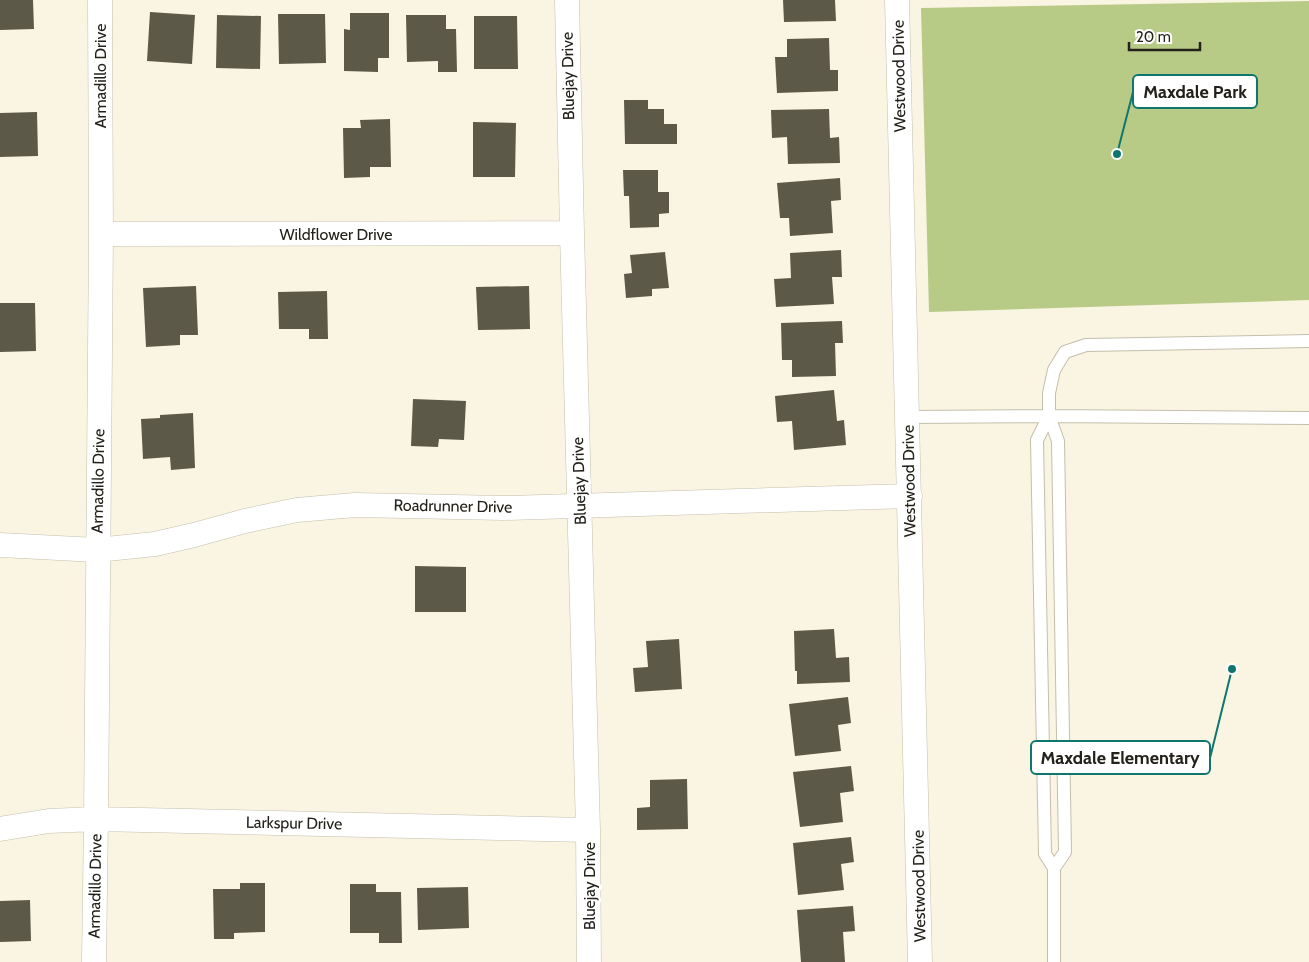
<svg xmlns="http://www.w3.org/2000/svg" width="1309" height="962" font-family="Cabin,sans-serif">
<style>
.green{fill:#b8cb86}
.building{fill:#5d5949}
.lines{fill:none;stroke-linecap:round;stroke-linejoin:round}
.lane-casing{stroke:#c3bfad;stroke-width:14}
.street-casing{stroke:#c3bfad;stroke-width:25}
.lane{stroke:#fff;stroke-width:12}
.street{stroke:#fff;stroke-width:24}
.labels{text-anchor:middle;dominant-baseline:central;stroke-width:5;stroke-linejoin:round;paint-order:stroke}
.street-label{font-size:16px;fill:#23211a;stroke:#fff}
.leader{fill:none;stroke:#0f766e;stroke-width:2}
.callout-dot{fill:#0f766e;stroke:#fff;stroke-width:2}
.callout{fill:#fff;stroke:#0f766e;stroke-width:2}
.callout-label{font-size:18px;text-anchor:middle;font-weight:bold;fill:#23211a}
</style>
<rect width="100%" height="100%" fill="#f9f5e2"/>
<path class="green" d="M1309,1V300L929,312L921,8Z"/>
<path class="building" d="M0,0H33L34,29L0,30Z
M783,0H835L836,21L784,22Z
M150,12L195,15L192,64L147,61Z
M350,13H389V58H378V72L344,71V29L350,30Z
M278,14H325L326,63L279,64Z
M217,15L261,16L260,69L216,68Z
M406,15H446V29H456L457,72H438V61L407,62Z
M474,16H517L518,69H474Z
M829,38L830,70H838V91L777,93L775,57H787V39Z
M624,100H648V109H664V124H677V144H625Z
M829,109L830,138L839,137L840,163L788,164L787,137L772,138L771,110Z
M37,112L38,156L0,157V113Z
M390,119L391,167H370V177L344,178L343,128H361L360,120Z
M473,122L516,123L515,177H473Z
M623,170H658V192H669V213L659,214V227L630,228L629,196H624Z
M840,178L841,200L831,201L833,233L790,236L789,218H780L777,183Z
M841,250L842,277H832L834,304L776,307L774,279L791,278L790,253Z
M665,252L669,288L652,289V296L626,298L624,274L632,273L630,255Z
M196,286L198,335H180V345L146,347L143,288Z
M529,286L530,329L478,330L476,287Z
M327,291L328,339H309V329H279L278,292Z
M0,303H35L36,351L0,352Z
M842,321L843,343H835L836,376L792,377V360H782L781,323Z
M834,390L837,421L844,420L846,445L794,450L792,421L777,422L775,396Z
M413,399L466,401L464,440L439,439L438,447L411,446Z
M193,413L195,468L171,470L170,457L143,459L141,419L160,418V415Z
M415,566L466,567V612H415Z
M834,629L836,658L849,657L850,682L797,684V671H795L794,631Z
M679,639L682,689L635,692L633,668L648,667L646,641Z
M848,697L851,723L838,725L841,751L795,756L789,704Z
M851,766L854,791L840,793L843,822L800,827L793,772Z
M687,779L688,829L637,830V808L650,807V780Z
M851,837L854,862L841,864L844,890L798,895L793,843Z
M240,883H265V932L234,933V939H214L213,889H240Z
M350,884H376V892H401L402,943H379V933H350Z
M468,887L469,928L418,930L417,888Z
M30,900L31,941L0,942V901Z
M853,906L855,931L843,932L845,962H801L797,910Z"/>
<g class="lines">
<defs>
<path id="lane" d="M1049,416L1037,440L1045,854L1054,868V962
M908,417L1049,416L1309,418
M1054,868L1065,852L1058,441L1049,416V393L1054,370L1065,352L1086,345L1309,341"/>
<path id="street" d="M567,0L572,233L588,830L589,962
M897,0L920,962
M101,234L572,233
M0,545L97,550L155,544L194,535L245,521L297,510L355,505L504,508L910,496
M0,829L49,821L96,819L588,830
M94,962L96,819L101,234L100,0"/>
</defs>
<use href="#lane" class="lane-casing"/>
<use href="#street" class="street-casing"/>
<use href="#lane" class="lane"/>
<use href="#street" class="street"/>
</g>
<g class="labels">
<g class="street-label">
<text transform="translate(100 76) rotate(-90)">Armadillo Drive</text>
<text transform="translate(568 76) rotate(-91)">Bluejay Drive</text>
<text transform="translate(899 76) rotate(-91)">Westwood Drive</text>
<text x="336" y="234">Wildflower Drive</text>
<text transform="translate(98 481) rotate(-89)">Armadillo Drive</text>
<text transform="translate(579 481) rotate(-92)">Bluejay Drive</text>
<text transform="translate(909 481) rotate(-91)">Westwood Drive</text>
<text transform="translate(453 506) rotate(1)">Roadrunner Drive</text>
<text transform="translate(294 823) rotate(1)">Larkspur Drive</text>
<text transform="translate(95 886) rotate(-89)">Armadillo Drive</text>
<text transform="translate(589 886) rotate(-90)">Bluejay Drive</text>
<text transform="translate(919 886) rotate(-91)">Westwood Drive</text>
</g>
</g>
<path class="leader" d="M1117 154L1133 92M1232 669L1210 758"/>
<g class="callout-dot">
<circle cx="1117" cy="154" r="5"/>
<circle cx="1232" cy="669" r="5"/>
</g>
<g class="callout">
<rect x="1133" y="75" width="124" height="33" rx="5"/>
<rect x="1031" y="741" width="179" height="33" rx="5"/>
</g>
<g class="callout-label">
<text x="1195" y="98">Maxdale Park</text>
<text x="1120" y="764">Maxdale Elementary</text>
</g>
<path d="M1129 42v8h71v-8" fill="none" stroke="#23211a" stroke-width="2.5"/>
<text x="1136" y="42" font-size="15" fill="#23211a" stroke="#ffffff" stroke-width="4" paint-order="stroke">20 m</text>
</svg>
